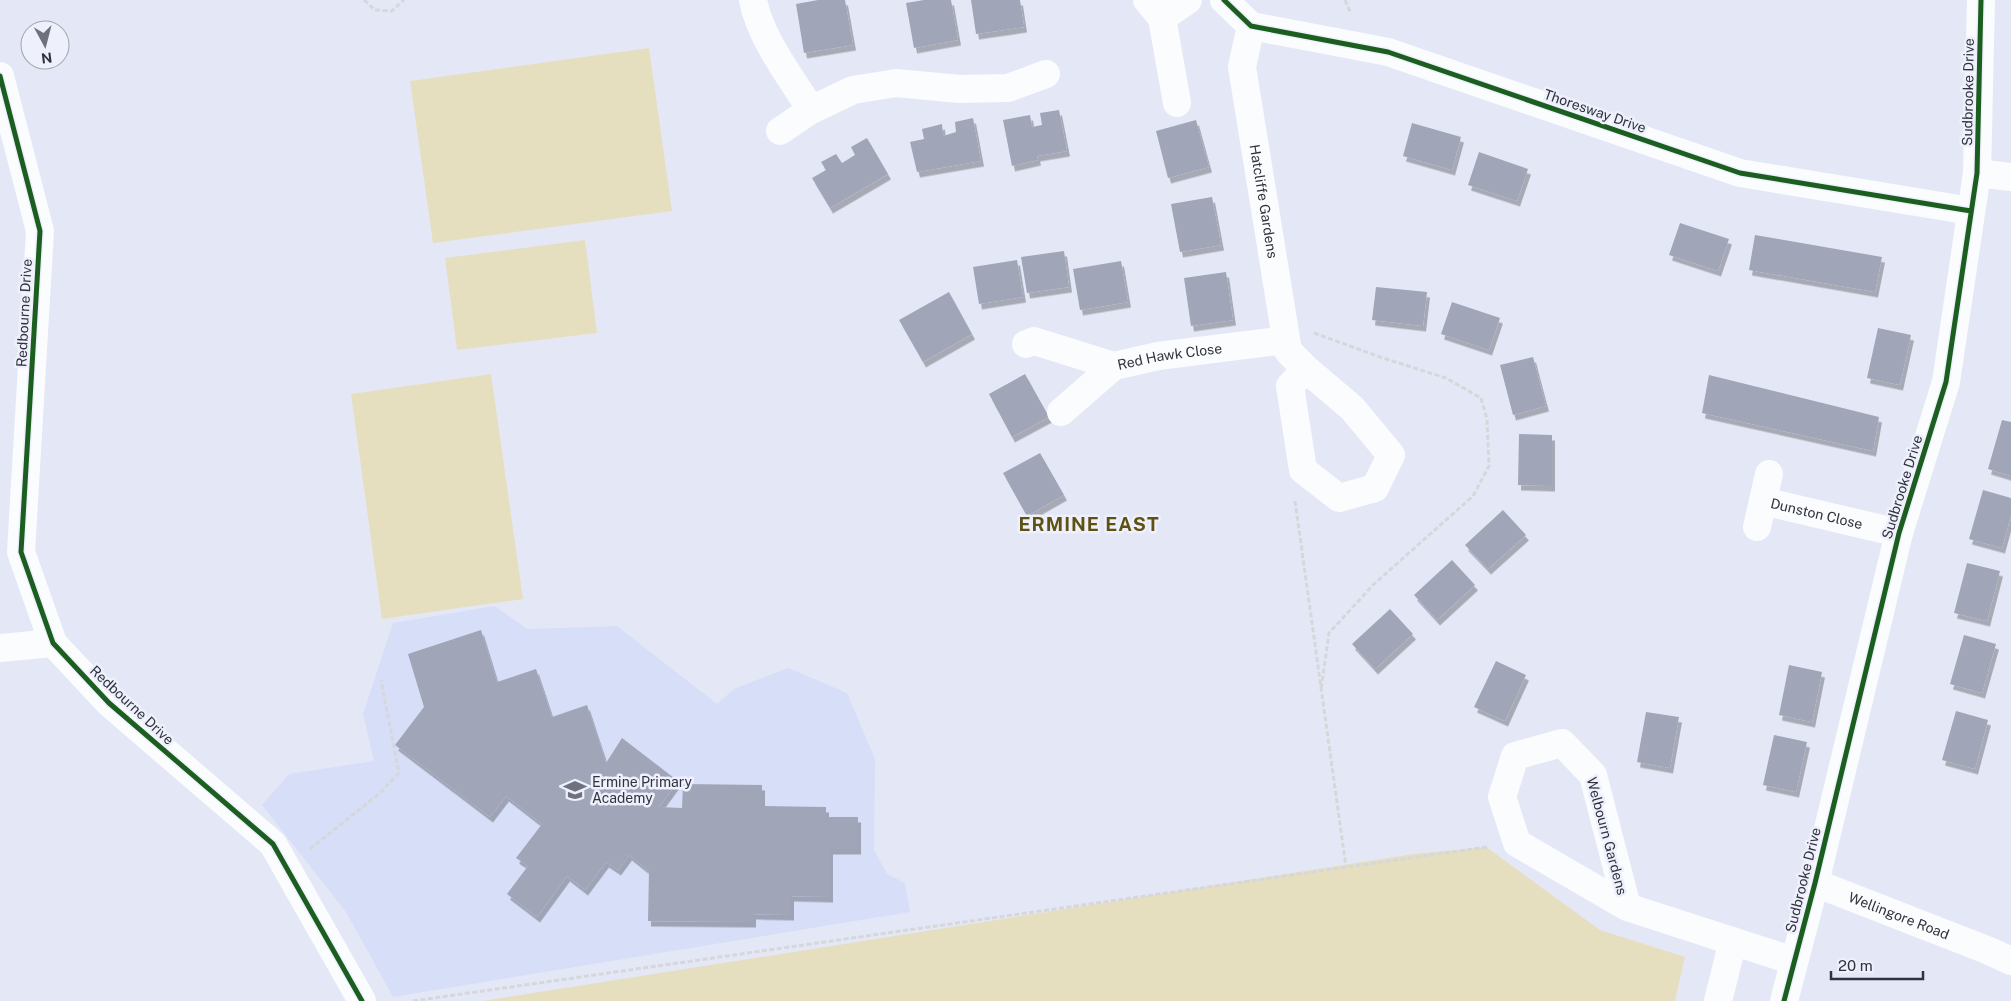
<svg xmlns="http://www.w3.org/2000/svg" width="2011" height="1001" font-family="'Public Sans',sans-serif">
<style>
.built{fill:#d7def7}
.green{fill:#e6dfbf}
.building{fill:#a0a5b8;filter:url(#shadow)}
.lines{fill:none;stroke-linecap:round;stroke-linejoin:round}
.path{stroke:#d6d7db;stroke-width:3;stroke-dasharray:5 2.5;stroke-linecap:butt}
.minor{stroke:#fbfcfe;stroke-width:28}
.cycleway-casing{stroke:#eef1fc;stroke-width:8}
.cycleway{stroke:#1b5e20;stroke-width:5}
.labels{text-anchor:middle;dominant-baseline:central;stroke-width:5;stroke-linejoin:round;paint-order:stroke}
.street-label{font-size:14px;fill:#30333d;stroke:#eef1fc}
.poi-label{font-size:14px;fill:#30333d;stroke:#eef1fc;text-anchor:start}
.district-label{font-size:19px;font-weight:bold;letter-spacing:1px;fill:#5e5113;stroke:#eef1fc}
</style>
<defs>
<filter id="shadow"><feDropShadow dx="3" dy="5.5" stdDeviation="0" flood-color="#0004"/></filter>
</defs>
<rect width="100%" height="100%" fill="#e4e8f6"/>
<path class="built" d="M494,606L528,629L617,626L717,704L734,689L788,668L847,693L875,759L874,850L887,874L905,883L910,912L393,997L346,912L262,805L289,774L374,761L363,714L393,623Z"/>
<path class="green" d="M649,48L672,211L433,243L410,81Z
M585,240L597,333L457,350L445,258Z
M491,374L523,599L382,619L351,394Z
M1486,847L1600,930L1685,957L1675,1001H483L1413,854Z"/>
<path class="building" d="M818,0H845L853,45L804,53L796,4Z
M924,0H951L958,40L914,48L906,3Z
M971,0H1020L1024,27L976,34Z
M1059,110L1067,151L1037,156L1038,160L1012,166L1003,120L1030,115L1032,127L1042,125L1040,113Z
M973,118L981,161L917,172L910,142L924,139L922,129L942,124L943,136L956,132L955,122Z
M1196,120L1209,167L1168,178L1156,131Z
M1412,123L1461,137L1452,170L1403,156Z
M867,138L888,174L830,208L812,178L826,170L821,162L836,154L842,163L855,155L851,147Z
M1479,152L1528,169L1517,201L1468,185Z
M1212,197L1221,245L1180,252L1171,204Z
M1680,223L1729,239L1718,271L1669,255Z
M1755,235L1882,257L1875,292L1749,270Z
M1064,251L1069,287L1027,293L1021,257Z
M1017,260L1023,297L979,304L973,267Z
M1121,261L1128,302L1080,310L1073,269Z
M1226,272L1233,320L1191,326L1184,278Z
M1376,287L1427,292L1423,326L1372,320Z
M949,292L972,334L923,362L899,320Z
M1452,302L1500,318L1489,350L1441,334Z
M1878,328L1911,335L1900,385L1867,378Z
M1533,357L1546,406L1513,415L1500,365Z
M1025,374L1049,417L1012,437L989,394Z
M1709,375L1879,417L1873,451L1702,413Z
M2002,420L2011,422V476L1988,469Z
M1519,434L1552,435V486L1518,485Z
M1040,453L1064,495L1027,516L1003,473Z
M1983,490L2011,498V515L2002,548L1969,539Z
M1503,510L1526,535L1488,569L1465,545Z
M1452,560L1475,585L1437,620L1414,595Z
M1967,563L2000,571L1987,621L1954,613Z
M1390,609L1413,634L1375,669L1352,644Z
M481,630L497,682L536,669L552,717L587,705L606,763L622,738L678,781L659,807L682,808L683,784L762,785V806L826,807V817H858V849H830V897L791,896V915L753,914V922L648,921L649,871L629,855L618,870L606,862L585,890L567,876L537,917L507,894L528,866L516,858L542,824L506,796L490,817L395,745L424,707L408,654Z
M1964,635L1996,644L1982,693L1950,684Z
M1496,661L1526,675L1505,721L1474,707Z
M1789,665L1822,672L1812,722L1779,715Z
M1956,711L1988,720L1975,769L1942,760Z
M1646,712L1679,717L1670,768L1637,762Z
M1774,735L1807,742L1796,792L1763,785Z"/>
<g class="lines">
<path class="path" d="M364,0L375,10L392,11L404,0
M1345,0L1351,14
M1314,333L1383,358L1446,378L1481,398L1487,419L1489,466L1473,496L1374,584L1329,633L1321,690
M1295,501L1346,867
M310,849L380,793L399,773L381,680
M413,1001L1487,847"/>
<g class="minor">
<path d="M753,0C760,38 791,77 811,110"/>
<path d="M1147,0L1162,18"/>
<path d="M1224,0L1251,26L1388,52L1740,173L1971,211"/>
<path id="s1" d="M1251,26L1242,67L1288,351L1306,369L1352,408L1391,455L1375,488L1339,498L1303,470L1290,386L1306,369"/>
<path d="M0,76L40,231L21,552L53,643L109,703L273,844L362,1001"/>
<path d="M1177,103L1162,18L1188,0"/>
<path d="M780,131L811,110L853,90L896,83L960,89L1008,88L1046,74"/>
<path d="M1977,173L2011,177"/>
<path id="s2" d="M1026,344L1034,341L1114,366L1158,356L1286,340"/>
<path d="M1061,412L1114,366"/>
<path id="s3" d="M1763,501L1899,533"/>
<path d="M1757,527L1769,474"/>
<path d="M0,648L53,643"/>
<path id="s4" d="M1815,883L1987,950L2011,961"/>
<path d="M1627,907L1593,775L1562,743L1515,756L1502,797L1517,843L1627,907L1794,961"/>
<path d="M1718,1001L1733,941"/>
<path d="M1784,1001L1815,883L1899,533L1946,382L1977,173L1981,0"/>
</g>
<defs>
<path id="cycleway" d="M1224,0L1251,26L1388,52L1740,173L1971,211
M0,76L40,231L21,552L53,643L109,703L273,844L362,1001
M1784,1001L1815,883L1899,533L1946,382L1977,173L1981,0"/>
</defs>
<use href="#cycleway" class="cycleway-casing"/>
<use href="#cycleway" class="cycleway"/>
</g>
<defs>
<symbol id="school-bare" viewBox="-9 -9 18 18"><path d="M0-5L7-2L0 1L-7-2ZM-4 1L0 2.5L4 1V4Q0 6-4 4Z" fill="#6f727e" stroke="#eef1fc" stroke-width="2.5" paint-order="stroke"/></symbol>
</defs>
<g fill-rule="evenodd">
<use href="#school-bare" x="559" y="774" width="32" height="32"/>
</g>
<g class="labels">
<g class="street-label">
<text transform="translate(1968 92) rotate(-89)">Sudbrooke Drive</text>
<text transform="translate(1595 111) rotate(19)">Thoresway Drive</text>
<text stroke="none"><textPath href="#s1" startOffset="178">Hatcliffe Gardens</textPath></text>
<text transform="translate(24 313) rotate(-87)">Redbourne Drive</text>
<text stroke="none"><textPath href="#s2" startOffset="149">Red Hawk Close</textPath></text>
<text transform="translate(1902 487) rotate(-73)">Sudbrooke Drive</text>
<text stroke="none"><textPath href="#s3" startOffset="55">Dunston Close</textPath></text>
<text transform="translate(132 705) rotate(43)">Redbourne Drive</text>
<text transform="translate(1607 836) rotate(75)">Welbourn Gardens</text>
<text transform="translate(1803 880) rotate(-76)">Sudbrooke Drive</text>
<text stroke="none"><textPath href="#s4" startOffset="90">Wellingore Road</textPath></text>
</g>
<g class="poi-label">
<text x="592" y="782">Ermine Primary<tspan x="592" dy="16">Academy</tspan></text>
</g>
<g class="district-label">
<text x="1089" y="524">ERMINE EAST</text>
</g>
</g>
<g transform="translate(45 45) rotate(173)"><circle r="24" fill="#eef1fc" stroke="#a2a5b0"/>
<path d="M0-4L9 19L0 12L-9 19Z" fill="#6f727e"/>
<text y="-8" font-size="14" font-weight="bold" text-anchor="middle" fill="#30333d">N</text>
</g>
<path d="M1831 971v8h92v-8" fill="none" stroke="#30333d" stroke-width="2.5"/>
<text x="1838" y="971" font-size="15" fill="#30333d" stroke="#eef1fc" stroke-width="4" paint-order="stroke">20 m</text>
</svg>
